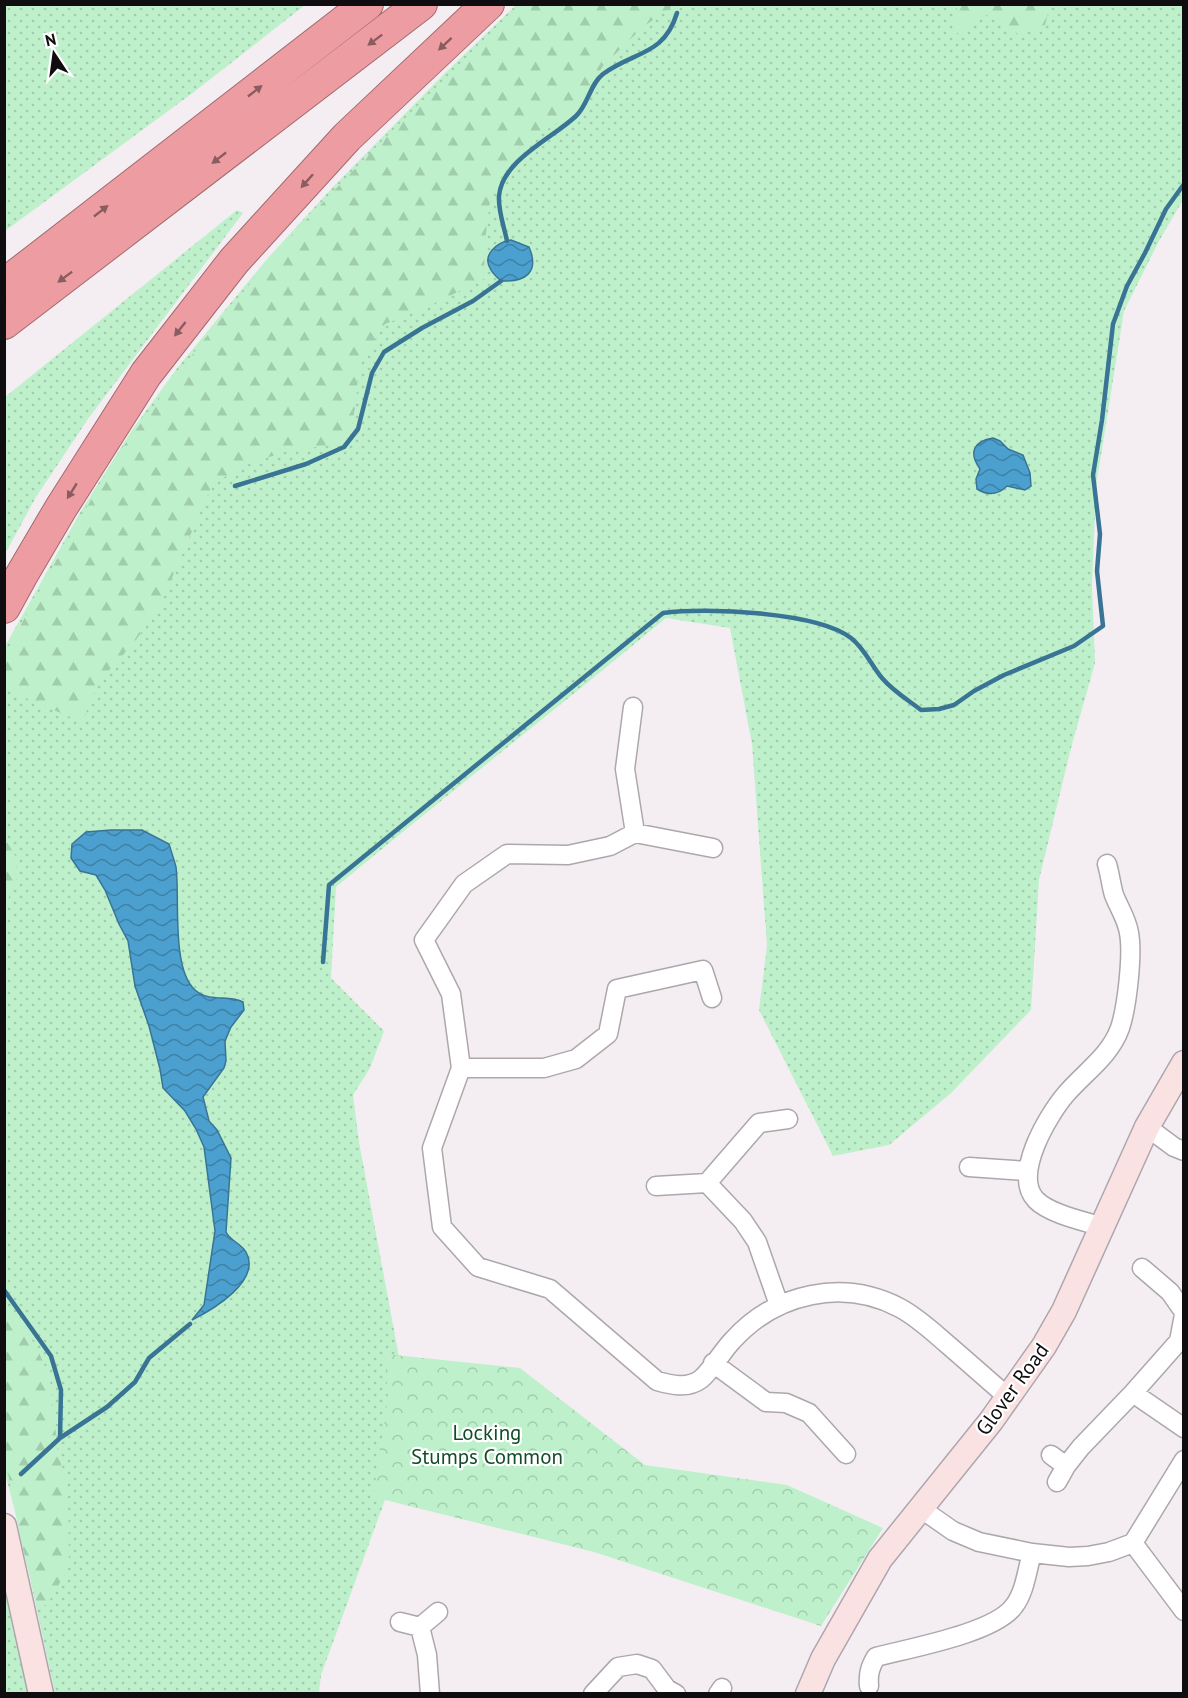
<svg xmlns="http://www.w3.org/2000/svg" width="1188" height="1698" font-family="'PT Sans',sans-serif">
<style>
.grass{fill:url(#grass-dots)}
.forest{fill:url(#forest-firs)}
.park{fill:url(#park-crowns)}
.water{fill:url(#water-waves);stroke:#397495;stroke-width:1.5}
.lines{fill:none;stroke-linecap:round;stroke-linejoin:round}
.stream{stroke:#397495;stroke-width:4.5}
.street-casing{stroke:#ada7ad;stroke-width:21}
.secondary-casing{stroke:#ada7ad;stroke-width:27}
.highway-casing{stroke:#9f6b6e;stroke-width:34}
.street{stroke:#fff;stroke-width:18}
.secondary{stroke:#fae2e3;stroke-width:24}
.highway{stroke:#ed9da1;stroke-width:32}
.oneway{fill:#895c5f}
.labels{text-anchor:middle;dominant-baseline:central;stroke-width:4.5;stroke-linejoin:round;paint-order:stroke}
.street-label{font-size:21px;fill:#0f0d0f;stroke:#fff}
.park-label{font-size:21px;fill:#134c29;stroke:#fff}
</style>
<defs>
<pattern id="grass-dots" width="8" height="8" patternUnits="userSpaceOnUse" patternTransform="scale(1.5)"><rect width="8" height="8" fill="#bef1cb"/><path d="M2 2h.1M6 6h.1" fill="none" stroke="#a2cdad" stroke-width="1.8" stroke-linecap="round"/></pattern>
<pattern id="forest-firs" width="22" height="20" patternUnits="userSpaceOnUse" patternTransform="scale(1.5)"><rect width="22" height="20" fill="#bef1cb"/><path d="M5 1l3.5 6h-7zM16 11l3.5 6h-7z" fill="#a2cdad"/></pattern>
<pattern id="park-crowns" width="20" height="18" patternUnits="userSpaceOnUse" patternTransform="scale(1.5)"><rect width="20" height="18" fill="#bef1cb"/><path d="M2 6a3 3 0 1 1 6 0M12 15a3 3 0 1 1 6 0" fill="none" stroke="#a2cdad"/></pattern>
<pattern id="water-waves" width="16" height="10" patternUnits="userSpaceOnUse" patternTransform="scale(1.5)"><rect width="16" height="10" fill="#4ba0cf"/><path d="M0 5q4-4 8 0t8 0" fill="none" stroke="#3d81a6"/></pattern>
</defs>
<rect width="100%" height="100%" fill="#f4eef3"/>
<path class="grass" d="M5,4H305V5L194,92L5,231Z
M516,5H1183V200L1159,241L1124,311L1096,487L1092,586L1095,663L1071,748L1039,880L1031,1010L951,1093L889,1145L833,1156L759,1010L767,946L752,744L730,628L666,618C557,709 445,796 336,887L331,978L384,1031L370,1068L353,1095L359,1142L407,1400L404,1448L321,1675L319,1693H55L18,1523L5,1473L4,648L81,511L132,430L178,367L267,259L332,188L445,73Z
M237,210L243,213L88,419L36,497L5,554V397Z
M5,1572L33,1693H5Z"/>
<path class="forest" d="M520,4L674,5L643,27L603,66L576,110L518,149L491,194L485,241L484,279L427,307L385,324L359,363L356,403L348,443L292,450L253,462L213,483L158,610L132,645L102,678L88,704L84,723L5,689V654L50,572L116,456L202,342L280,247L375,148Z
M957,5V4L1050,5L1045,25L1018,34L983,13L955,35Z
M4,837L16,857V882L5,905Z
M4,1300L36,1346L50,1378L58,1453L68,1490L69,1567L47,1605L38,1607L21,1541L5,1457Z"/>
<path class="park" d="M385,1354L520,1368L645,1465L787,1485L883,1528L821,1626L594,1552L373,1497L388,1398Z"/>
<path class="water" d="M511,240L529,247C540,273 525,282 501,281C498,278 493,274 491,270C481,255 497,242 511,240Z
M993,438L1000,441L1008,449L1023,455L1030,473L1031,486L1025,490L1007,486C998,495 988,496 977,489L976,479L980,469C968,452 974,441 993,438Z
M111,830H142L169,844C171,851 174,859 176,867C180,896 171,969 195,990C210,1003 229,994 243,1002L244,1010L231,1027L225,1041L226,1061L224,1068L203,1097L209,1121L217,1130L231,1158L226,1232C230,1241 241,1243 246,1252C262,1281 212,1310 192,1320L204,1305L215,1231L204,1147L196,1129L185,1111L163,1088L160,1069L149,1026L135,986L128,941L119,924L105,890L96,875L80,871L71,858L72,844L86,832Z"/>
<g class="lines">
<path class="stream" d="M507,241C504,226 498,211 499,196C502,160 553,138 576,116C588,105 590,84 603,74C634,51 664,56 677,13
M235,486L306,464L344,447L358,429L372,373L384,352L422,328L473,301L501,281
M323,962L329,885L663,613C705,607 818,612 851,638C865,649 871,665 882,678C893,691 908,700 921,710L939,709L954,705L974,691L1004,675L1074,646L1103,626L1097,571L1100,534L1093,475L1102,420L1113,324L1127,286L1145,253L1166,209L1184,184
M4,1290L51,1356L61,1390L60,1438
M21,1474L60,1438L107,1407L135,1382L149,1358L190,1324"/>
<defs>
<path id="street" d="M633,707L625,769L635,833
M713,848L635,833L610,846L568,855L507,854L464,884L424,940L451,994L461,1068L432,1148L442,1227L478,1267L550,1289L657,1381C671,1385 688,1389 701,1379C711,1371 723,1350 733,1340C776,1293 843,1278 900,1308C917,1317 932,1331 947,1344C968,1362 988,1380 1009,1398
M461,1068H544L576,1059L608,1034L617,989L703,970L712,998
M1147,1127L1174,1147L1184,1151
M969,1167L1027,1171
M656,1186L707,1183
M1103,1227C1083,1221 1050,1214 1036,1200C1012,1175 1048,1115 1066,1094C1085,1072 1110,1056 1120,1028C1127,1007 1133,954 1129,933C1127,919 1119,908 1114,895C1111,885 1110,874 1107,864
M1142,1268L1170,1292L1184,1312
M779,1305L757,1242L743,1221L707,1183L759,1123L788,1119
M713,1363L766,1402L786,1403L809,1413L846,1454
M1133,1393L1184,1428
M1051,1455L1066,1466
M1057,1482L1066,1466L1081,1447L1133,1393L1179,1341L1184,1315
M920,1508L953,1531L979,1542L1032,1553L1069,1557L1088,1556L1109,1552L1133,1543L1184,1460
M1133,1543L1184,1611
M400,1622L420,1627L438,1612
M420,1627L427,1655L430,1694
M869,1686C868,1674 870,1667 876,1657C910,1648 995,1633 1014,1606C1025,1592 1027,1570 1032,1553
M593,1694L618,1667L637,1664L652,1669L667,1689L676,1694
M718,1694L722,1688"/>
<path id="secondary" d="M4,1526L41,1694
M808,1694L823,1659L880,1559L991,1421L1044,1346L1064,1311L1147,1127L1184,1063"/>
<path id="highway" d="M4,285L367,4
M4,323L421,4
M4,607L21,576L61,508L146,374L234,261L347,137L488,4"/>
</defs>
<use href="#street" class="street-casing"/>
<use href="#secondary" class="secondary-casing"/>
<use href="#highway" class="highway-casing"/>
<use href="#street" class="street"/>
<use href="#secondary" class="secondary"/>
<use href="#highway" class="highway"/>
</g>
<defs><path id="oneway-solid" d="M-6-.8H1V-3.2L6.5 0L1 3.2V.8H-6Z" transform="scale(1.5)"/></defs>
<g class="oneway">
<use href="#oneway-solid" transform="translate(375 40) rotate(143)"/>
<use href="#oneway-solid" transform="translate(445 44) rotate(137)"/>
<use href="#oneway-solid" transform="translate(255 91) rotate(-38)"/>
<use href="#oneway-solid" transform="translate(219 158) rotate(142)"/>
<use href="#oneway-solid" transform="translate(307 181) rotate(132)"/>
<use href="#oneway-solid" transform="translate(101 211) rotate(-38)"/>
<use href="#oneway-solid" transform="translate(65 277) rotate(143)"/>
<use href="#oneway-solid" transform="translate(180 329) rotate(128)"/>
<use href="#oneway-solid" transform="translate(72 491) rotate(122)"/>
</g>
<g class="labels">
<g class="street-label">
<text transform="translate(1012 1389) rotate(-54)">Glover Road</text>
</g>
<g class="park-label">
<text x="487" y="1432">Locking<tspan x="487" dy="24">Stumps Common</tspan></text>
</g>
</g>
<rect width="1188" height="1698" fill="none" stroke="#0f0d0f" stroke-width="12"/>
<g transform="translate(54 54) rotate(347)" stroke="#ffffff" stroke-width="4.5" paint-order="stroke">
<path d="M0-4.5L10 22L0 15L-10 22Z" fill="#0f0d0f"/>
<text y="-9" font-size="16" font-weight="bold" text-anchor="middle" fill="#0f0d0f">N</text>
</g>
</svg>
